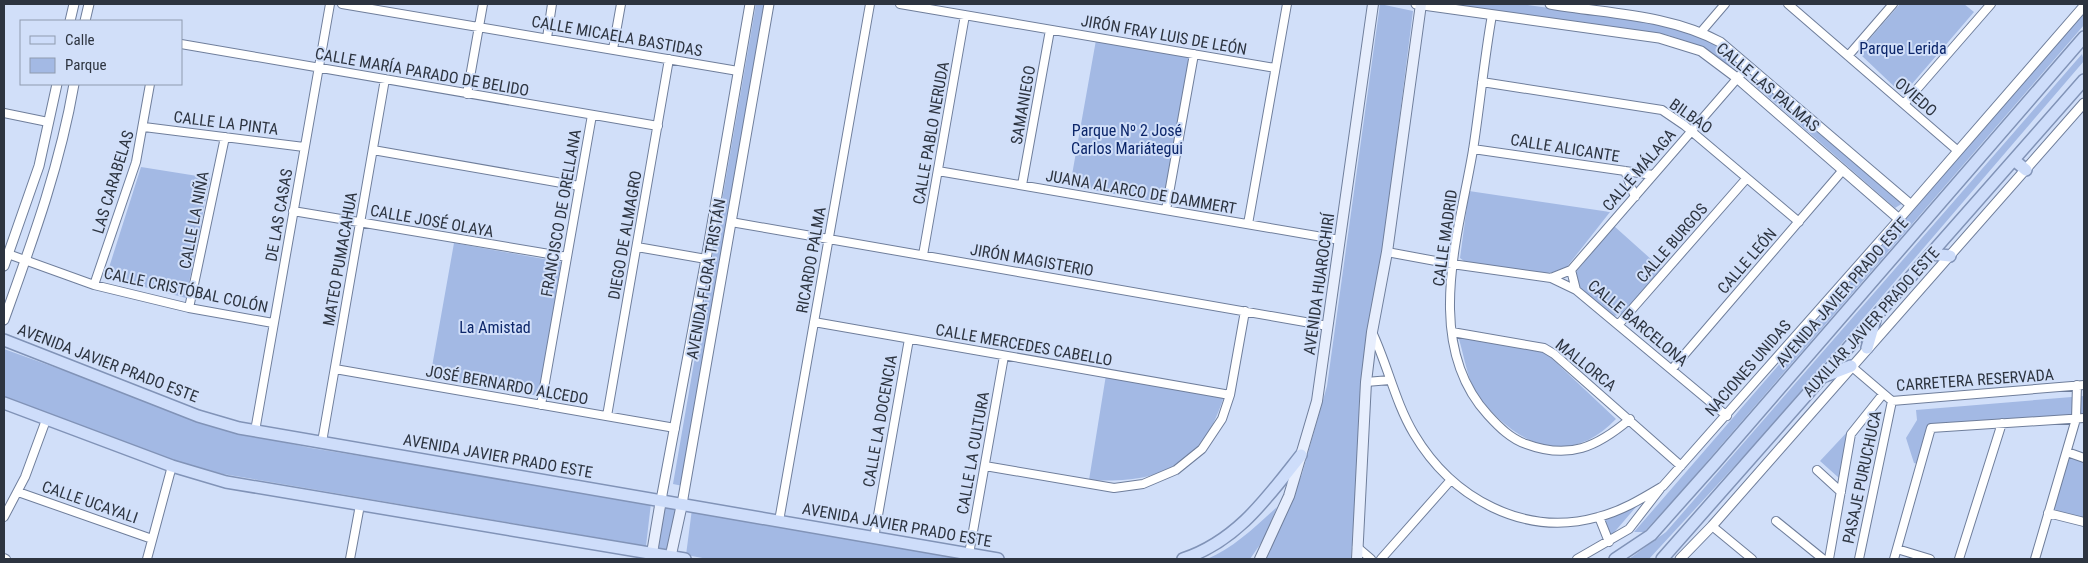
<svg xmlns="http://www.w3.org/2000/svg" width="2088" height="563" font-family="'Roboto Condensed',sans-serif">
<style>
.green{fill:#a3b9e4}
.lines{fill:none;stroke-linecap:round;stroke-linejoin:round}
.minor-casing{stroke:#6f7e9b;stroke-width:10}
.tertiary-casing{stroke:#6f7e9b;stroke-width:11}
.secondary-casing{stroke:#6f7e9b;stroke-width:12}
.primary-casing{stroke:#8193b7;stroke-width:14}
.minor{stroke:#fff;stroke-width:8}
.tertiary{stroke:#fff;stroke-width:9}
.secondary{stroke:#e7eefd;stroke-width:10}
.primary{stroke:#ceddfa;stroke-width:11}
.labels{text-anchor:middle;dominant-baseline:central;stroke-width:4;stroke-linejoin:round;paint-order:stroke}
.street-label{font-size:16px;fill:#2d3440;stroke:#d1dff9}
.park-label{font-size:16px;fill:#0c266a;stroke:#d1dff9}
</style>
<rect width="100%" height="100%" fill="#d1dff9"/>
<path class="green" d="M756,4H768L683,486L673,484Z
M1380,4L1413,11L1359,438L1351,559H1265L1302,474L1327,386Z
M1451,4H1520L1642,21L1687,31L1710,41L1738,62L1735,67H1732L1695,45L1668,35Z
M1900,4H1964L1974,12L1905,92L1899,91L1861,55L1860,50Z
M2084,13V25L1678,495L1644,532H1634Z
M1096,40L1190,57L1164,203L1070,186Z
M2082,54L2084,61L1764,434L1649,559H1629L1666,532Z
M1751,74L1903,203L1895,208L1750,81Z
M141,167L210,178L186,298L106,277Z
M1469,191L1610,212L1566,268C1544,281 1489,265 1464,261L1460,258Z
M1614,226L1662,269L1623,314L1614,316C1597,309 1574,290 1576,272Z
M454,243L561,262L540,396L430,378Z
M1458,336L1546,353L1616,419C1579,458 1536,454 1498,418C1489,409 1478,397 1472,385C1466,370 1463,352 1458,336Z
M4,349L235,432L311,448L651,503L646,546L223,474L181,463L4,397Z
M1106,375L1224,396C1202,467 1158,484 1089,480Z
M2084,396V418L1932,429L1922,465L1914,463L1906,438L1917,420L1916,410Z
M1849,430L1839,478L1820,461Z
M2067,452L2084,458V522L2049,513Z
M678,504L670,552H660L657,548L664,507Z
M1277,507L1266,536L1250,559H1207C1234,548 1256,526 1277,507Z
M1636,507L1611,536L1605,520Z
M692,509L972,559H708L686,555Z"/>
<g class="lines">
<defs>
<path id="minor" d="M342,4L738,71
M900,4L1275,68
M1788,4L1958,151
M1492,15C1484,60 1480,105 1473,150C1459,234 1422,343 1488,415C1499,427 1511,439 1526,444C1569,460 1597,447 1630,419
M1701,32L1725,4
M547,38L552,4
M181,44L658,126
M613,49L621,4
M1848,56L1893,4
M1482,82L1662,110L1684,125L1799,222
M467,94L483,4
M1904,104L1991,4
M4,113L48,122
M144,127L304,147
M1473,149L1653,175
M373,150L579,186
M938,171L1340,240
M1625,171L1635,197
M1022,185L1050,30
M1166,210L1194,54
M293,211L567,257
M731,222L1328,326
M1248,224L1287,4
M637,247L706,259
M1387,252L1452,264L1551,278L1571,270L1748,66
M8,254L94,285L189,308L273,323
M923,255L965,15
M1571,270L1576,290L1727,416
M1551,278L1576,290
M94,285L136,162L150,84
M189,308L225,137
M814,322L1230,395
M1619,324L1746,179
M1372,332C1388,366 1395,402 1414,434C1452,498 1524,538 1598,517C1622,511 1643,498 1663,486L1899,219
M1452,332L1544,348L1554,354L1681,466
M1851,366L1892,401L2084,385
M335,369L675,428
M1672,369L1843,170
M1366,382L1390,380
M541,405L592,115
M607,416L669,59
M255,431L330,4
M322,442L385,79
M2067,452L2084,458
M985,466L1114,488L1143,484L1176,470L1202,449L1222,419L1230,395L1245,311
M1817,470L1841,492
M18,492L152,539
M2048,513L2084,522
M4,517L25,477L46,420
M1599,517L1609,542
M779,521L870,4
M1776,521L1823,559
M1712,526L1752,559
M874,538L909,339
M1357,547L1371,559
M1897,549L1930,559
M969,554L1004,356
M4,558L6,559
M147,559L172,466
M350,559L360,505
M1381,559L1450,481
M1577,559L1629,529L1660,489
M1829,559L1851,434L1883,394
M1859,559L1892,401
M1894,559L1931,428L2084,418
M1959,559L2002,423
M2035,559L2076,419L2077,385"/>
<path id="tertiary" d="M1416,4L1659,38L1701,51L1737,78L1899,219L2084,6
M1550,4C1607,14 1668,14 1720,42L1911,205
M70,21L74,4
M85,21L89,4
M4,266L39,166L57,84
M4,320C32,242 60,166 74,84
M661,500L706,259L750,4
M682,504L769,4
M1680,559L1712,526L2084,103"/>
<path id="secondary" d="M651,559L661,500
M670,559L682,504
M1260,559L1289,496L1317,401L1373,4
M1357,559L1366,382L1372,332L1387,252L1421,4"/>
<path id="primary" d="M2014,160L2026,170
M1932,254L1950,256
M4,340L198,416L239,428L998,559
M1867,348L1875,320
M1825,376L1851,366
M4,403L172,466L226,482L685,559
M1183,559C1237,541 1267,498 1301,455
M1615,559L1651,535L1716,462L2084,37
M1662,559L2084,80"/>
</defs>
<use href="#minor" class="minor-casing"/>
<use href="#tertiary" class="tertiary-casing"/>
<use href="#secondary" class="secondary-casing"/>
<use href="#primary" class="primary-casing"/>
<use href="#minor" class="minor"/>
<use href="#tertiary" class="tertiary"/>
<use href="#secondary" class="secondary"/>
<use href="#primary" class="primary"/>
</g>
<g class="labels">
<g class="street-label">
<text transform="translate(1164 35) rotate(10)">JIRÓN FRAY LUIS DE LEÓN</text>
<text transform="translate(617 36) rotate(10)">CALLE MICAELA BASTIDAS</text>
<text transform="translate(422 72) rotate(10)">CALLE MARÍA PARADO DE BELIDO</text>
<text transform="translate(1768 87) rotate(40)">CALLE LAS PALMAS</text>
<text transform="translate(1916 97) rotate(41)">OVIEDO</text>
<text transform="translate(1023 105) rotate(-80)">SAMANIEGO</text>
<text transform="translate(1691 116) rotate(35)">BILBAO</text>
<text transform="translate(226 123) rotate(7)">CALLE LA PINTA</text>
<text transform="translate(931 133) rotate(-80)">CALLE PABLO NERUDA</text>
<text transform="translate(1565 148) rotate(9)">CALLE ALICANTE</text>
<text transform="translate(1639 170) rotate(-49)">CALLE MÁLAGA</text>
<text transform="translate(113 182) rotate(-73)">LAS CARABELAS</text>
<text transform="translate(1141 192) rotate(10)">JUANA ALARCO DE DAMMERT</text>
<text transform="translate(561 213) rotate(-80)">FRANCISCO DE ORELLANA</text>
<text transform="translate(279 215) rotate(-80)">DE LAS CASAS</text>
<text transform="translate(194 220) rotate(-79)">CALLE LA NIÑA</text>
<text transform="translate(432 221) rotate(10)">CALLE JOSÉ OLAYA</text>
<text transform="translate(625 235) rotate(-80)">DIEGO DE ALMAGRO</text>
<text transform="translate(1445 238) rotate(-82)">CALLE MADRID</text>
<text transform="translate(1672 243) rotate(-49)">CALLE BURGOS</text>
<text transform="translate(340 259) rotate(-80)">MATEO PUMACAHUA</text>
<text transform="translate(811 260) rotate(-80)">RICARDO PALMA</text>
<text transform="translate(1032 260) rotate(10)">JIRÓN MAGISTERIO</text>
<text transform="translate(1747 261) rotate(-49)">CALLE LEÓN</text>
<text transform="translate(706 279) rotate(-80)">AVENIDA FLORA TRISTÁN</text>
<text transform="translate(1319 284) rotate(-82)">AVENIDA HUAROCHIRÍ</text>
<text transform="translate(186 290) rotate(12)">CALLE CRISTÓBAL COLÓN</text>
<text transform="translate(1842 292) rotate(-49)">AVENIDA JAVIER PRADO ESTE</text>
<text transform="translate(1871 322) rotate(-48)">AUXILIAR JAVIER PRADO ESTE</text>
<text transform="translate(1638 323) rotate(40)">CALLE BARCELONA</text>
<text transform="translate(1024 345) rotate(10)">CALLE MERCEDES CABELLO</text>
<text transform="translate(108 363) rotate(21)">AVENIDA JAVIER PRADO ESTE</text>
<text transform="translate(1586 365) rotate(39)">MALLORCA</text>
<text transform="translate(1748 368) rotate(-49)">NACIONES UNIDAS</text>
<text transform="translate(1975 380) rotate(-4)">CARRETERA RESERVADA</text>
<text transform="translate(507 385) rotate(10)">JOSÉ BERNARDO ALCEDO</text>
<text transform="translate(880 421) rotate(-80)">CALLE LA DOCENCIA</text>
<text transform="translate(973 453) rotate(-80)">CALLE LA CULTURA</text>
<text transform="translate(498 456) rotate(10)">AVENIDA JAVIER PRADO ESTE</text>
<text transform="translate(1862 477) rotate(-78)">PASAJE PURUCHUCA</text>
<text transform="translate(90 502) rotate(19)">CALLE UCAYALI</text>
<text transform="translate(897 525) rotate(10)">AVENIDA JAVIER PRADO ESTE</text>
</g>
<g class="park-label">
<text x="1903" y="48">Parque Lerida</text>
<text x="1127" y="130">Parque Nº 2 José<tspan x="1127" dy="18">Carlos Mariátegui</tspan></text>
<text x="495" y="327">La Amistad</text>
</g>
</g>
<rect width="2088" height="563" fill="none" stroke="#2d3440" stroke-width="10"/>
<rect x="20" y="20" width="162" height="65" fill="#d1dff9" stroke="#8f9baf"/>
<rect x="30" y="36" width="25" height="8" fill="#ceddfa" stroke="#8f9baf"/>
<text x="65" y="45" font-size="15" fill="#2d3440">Calle</text>
<rect x="30" y="58" width="25" height="15" fill="#a3b9e4" stroke="#8f9baf"/>
<text x="65" y="70" font-size="15" fill="#2d3440">Parque</text>
</svg>
